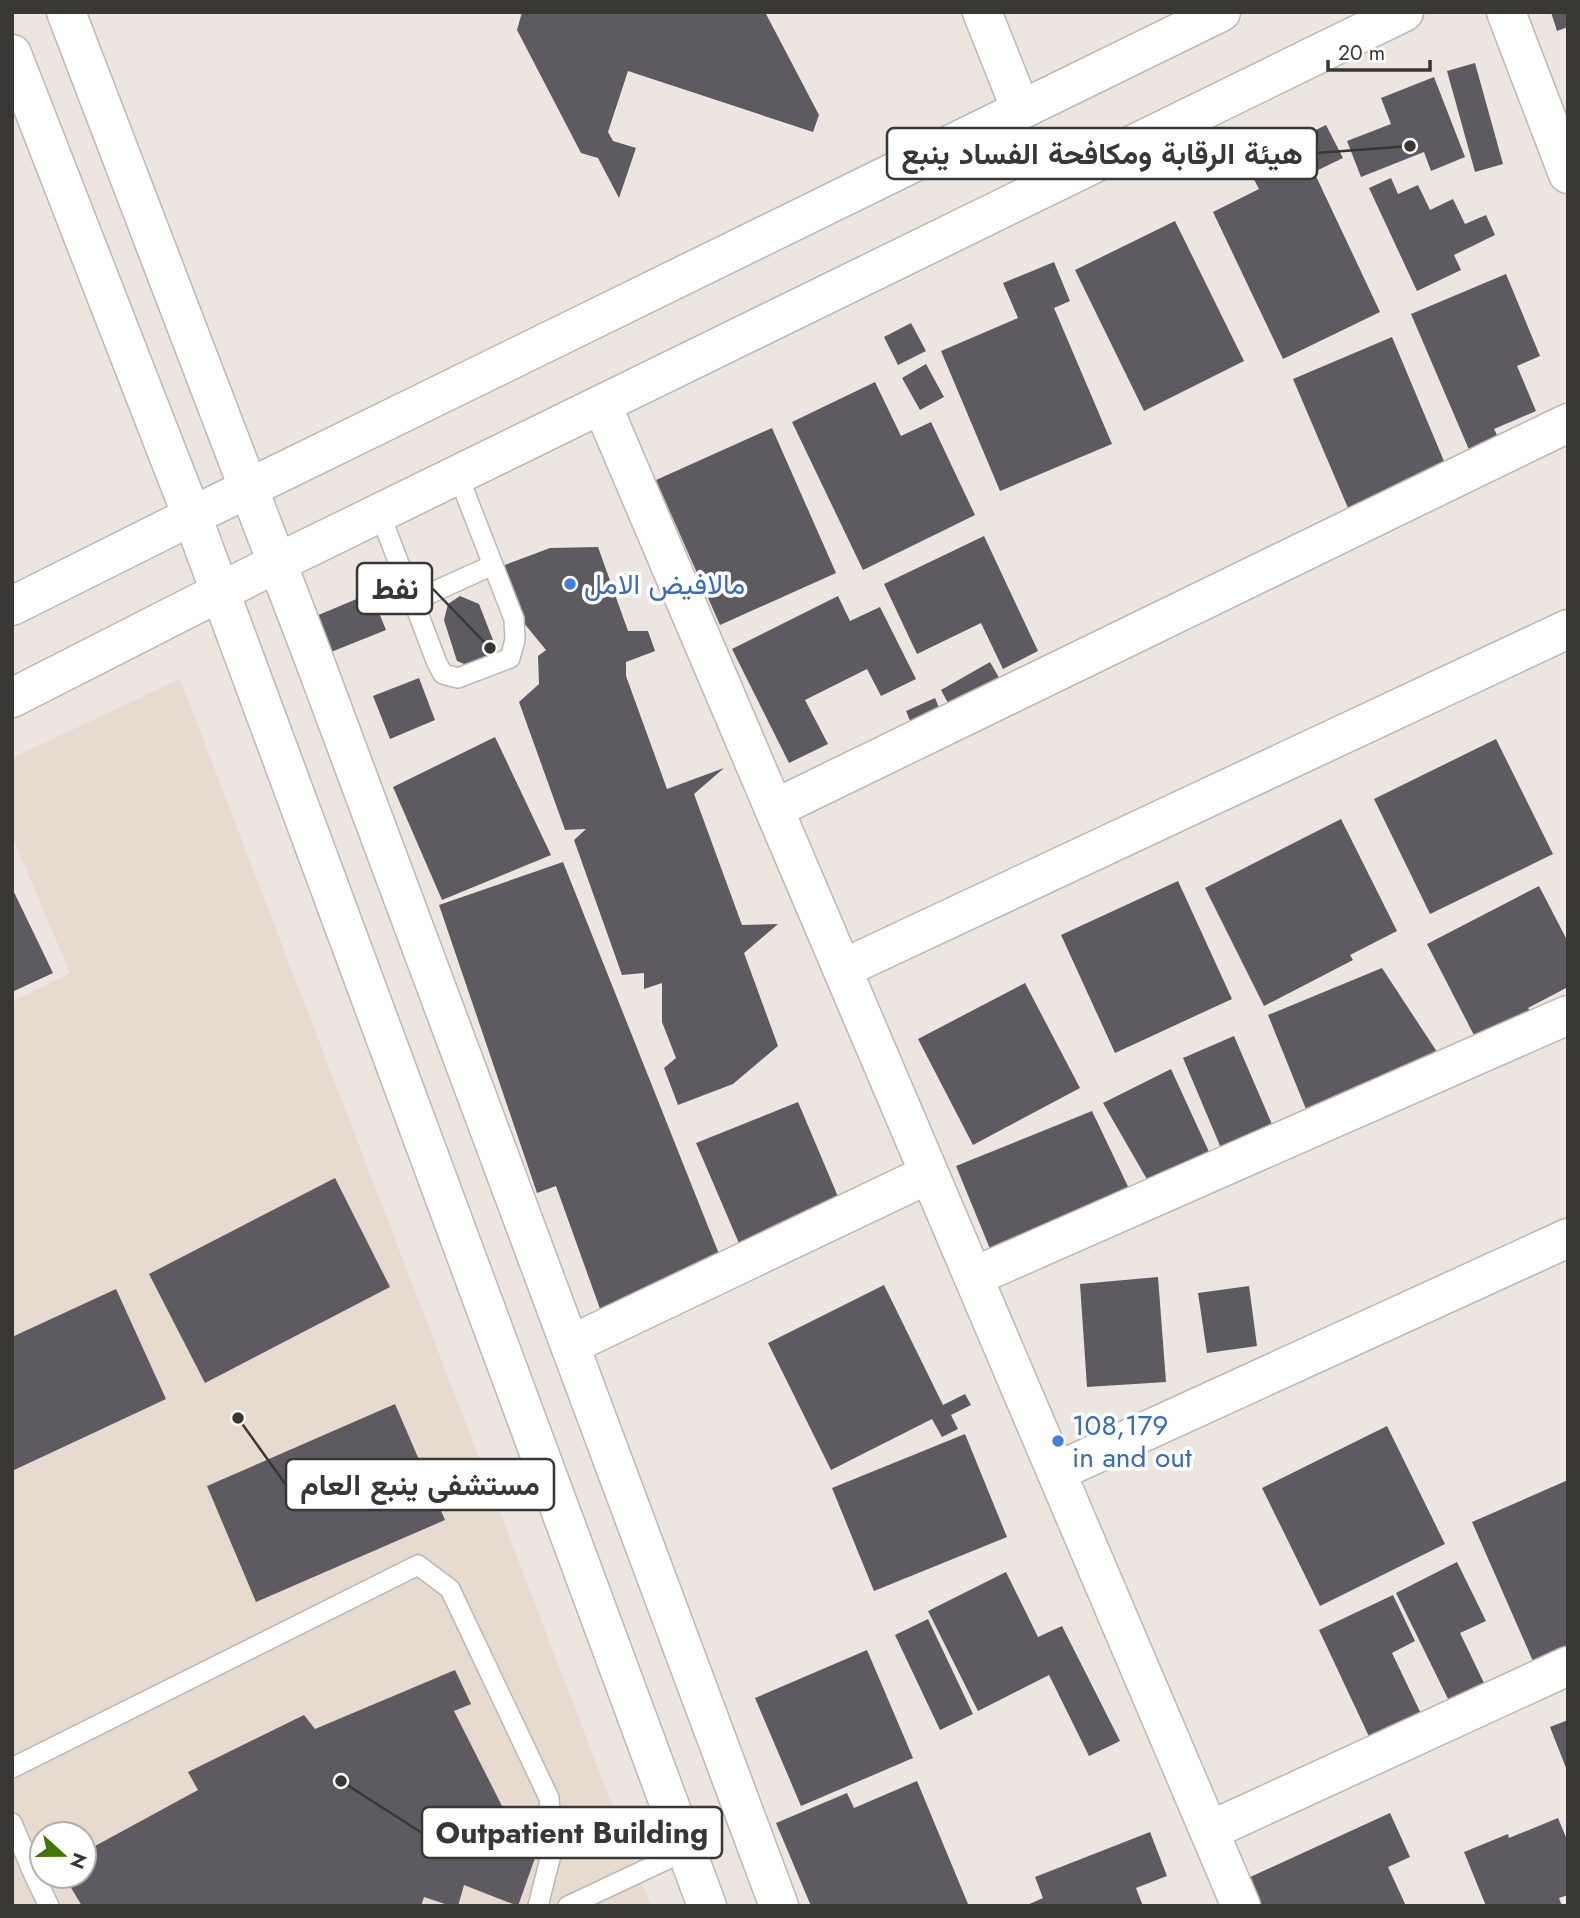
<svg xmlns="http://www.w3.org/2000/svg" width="1580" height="1918" font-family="Jost,Vazirmatn,sans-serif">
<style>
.built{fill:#e7dacf;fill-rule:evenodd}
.building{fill:#5d5a61}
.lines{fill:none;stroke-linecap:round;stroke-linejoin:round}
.service-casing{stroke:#beb7b2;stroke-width:22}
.minor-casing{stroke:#beb7b2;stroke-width:41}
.service{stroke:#fff;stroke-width:19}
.minor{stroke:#fff;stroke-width:38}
.shop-dot{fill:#3f7fe0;stroke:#fff;stroke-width:2.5}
.labels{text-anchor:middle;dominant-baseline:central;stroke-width:7;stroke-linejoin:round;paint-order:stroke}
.shop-label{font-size:28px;fill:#366cbe;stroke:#fff;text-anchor:start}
.leader{fill:none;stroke:#393734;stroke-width:2.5}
.callout-dot{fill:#393734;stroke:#fff;stroke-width:2.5}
.callout{fill:#fff;stroke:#393734;stroke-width:2.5}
.callout-label{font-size:30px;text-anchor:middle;font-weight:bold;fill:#393734}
</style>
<rect width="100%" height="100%" fill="#ede6e0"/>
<path class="built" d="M180,679L651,1906H12V1002L70,973L12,836V758ZM42,1834H84V1876H42Z"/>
<path class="building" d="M522,12H765L819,115L813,132L628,71L608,132L613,141L636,148L619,198L598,158L581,153L517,30Z
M1551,12H1568V27L1557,31Z
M1475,63L1503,164L1475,172L1447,71Z
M1434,77L1465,157L1431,171L1424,152L1361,177L1347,141L1391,124L1381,98Z
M1326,125L1343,158L1314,172L1380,312L1283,359L1213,212L1259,189L1246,164Z
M1391,178L1398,194L1418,185L1430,210L1453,199L1465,224L1486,215L1495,235L1454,255L1461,270L1417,291L1369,188Z
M1175,221L1244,361L1144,411L1075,270Z
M1054,262L1070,301L1054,308L1112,444L1000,491L941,351L1018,318L1003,283Z
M1506,274L1540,356L1517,366L1536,411L1494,429L1503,447L1473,459L1411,314Z
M911,323L926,351L898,365L884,337Z
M1392,337L1446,466L1348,508L1293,379Z
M926,364L944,397L920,410L902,378Z
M875,382L901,436L931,422L975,515L863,570L792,422Z
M772,428L836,573L720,625L656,480Z
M984,536L1038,651L1003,669L981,623L917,654L884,584Z
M598,547L628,631H648L655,651L626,662V676L667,789L724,768L694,794L742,925L778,924L744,953L778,1046L733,1084L678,1105L664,1068L676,1058L662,1022V983L644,989V973L622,975L574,840L586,829L565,830L519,702L539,684L538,656L546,650L504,599L502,566L550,548Z
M371,593L386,630L331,652L316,616Z
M460,596L479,604L493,640L490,658L471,667L457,661L444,620L448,604Z
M838,596L850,621L880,607L916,679L881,696L867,669L805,700L828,744L789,763L732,649Z
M990,662L1005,688L955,716L941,690Z
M419,678L435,720L390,739L373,696Z
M935,698L944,720L915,733L906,711Z
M495,737L551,855L442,900L393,787Z
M1496,739L1553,854L1430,914L1374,799Z
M1341,819L1397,931L1350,955L1353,960L1264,1006L1205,888Z
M563,862L723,1264L604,1320L556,1186L537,1193L439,905Z
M1178,881L1232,999L1115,1053L1061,935Z
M1539,886L1568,942V987L1528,1008L1532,1013L1477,1041L1427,944Z
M12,888L53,973L12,992Z
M1382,968L1443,1061L1312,1124L1268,1015Z
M1025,983L1080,1088L973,1145L918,1039Z
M1234,1036L1277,1136L1226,1160L1183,1058Z
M1171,1069L1215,1165L1152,1188L1103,1103Z
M798,1102L842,1206L744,1255L696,1143Z
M1092,1111L1133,1197L995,1261L956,1166Z
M335,1178L390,1287L205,1383L149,1274Z
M1158,1277L1166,1382L1087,1387L1080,1284Z
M884,1285L943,1405L965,1394L971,1405L951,1415L958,1429L942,1437L932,1419L831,1470L768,1343Z
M1249,1286L1257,1346L1207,1353L1198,1293Z
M116,1289L166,1399L12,1471V1337Z
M395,1404L445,1520L256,1602L207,1486Z
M1387,1426L1445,1544L1320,1606L1262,1488Z
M965,1434L1007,1537L874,1591L832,1488Z
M1568,1480V1654L1536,1668L1472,1522Z
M1457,1562L1486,1621L1460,1633L1486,1687L1451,1705L1396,1593Z
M1006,1572L1038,1637L1062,1626L1120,1741L1089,1756L1049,1675L978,1711L928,1611Z
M1393,1595L1415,1641L1392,1653L1424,1720L1373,1745L1319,1630Z
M928,1619L973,1714L940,1730L895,1635Z
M867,1650L913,1758L801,1806L755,1698Z
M455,1670L471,1704L454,1711L503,1808L484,1818L541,1841L518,1906L464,1885L458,1906H451L424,1897L421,1906H82L64,1876H84V1852L198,1790L188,1772L304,1715L315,1729Z
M1568,1720V1773L1550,1727Z
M917,1781L968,1904L963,1906H811L776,1823L847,1793L854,1808Z
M1390,1813L1410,1857L1388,1867L1406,1906H1261L1248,1878Z
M1558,1818L1568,1842V1895L1559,1898L1562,1906H1486L1464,1852L1508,1834L1509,1838Z
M1150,1832L1167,1876L1136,1888L1143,1906H1025L1043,1898L1035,1877Z"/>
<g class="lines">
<defs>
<path id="service" d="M380,514L437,663L443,674L458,678L510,658L515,640L514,619L458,475
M413,601L493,565
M12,1768L418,1565L450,1589L549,1798L553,1847L538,1906
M12,1823L34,1875L49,1906
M568,1906L687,1850"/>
<path id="minor" d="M66,12L312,654L779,1906
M982,12L1021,110
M1506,12L1568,174
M12,54L192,516L12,606
M602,405L1241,1906
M12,698L277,563L1404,12
M774,809L1568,423
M842,969L1568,629
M973,1277L1568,1015
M570,1345L929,1174
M1056,1472L1568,1238
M1209,1831L1568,1666
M707,1906L192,516L1221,12"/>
</defs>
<use href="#service" class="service-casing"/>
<use href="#minor" class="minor-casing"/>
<use href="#service" class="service"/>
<use href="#minor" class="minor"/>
</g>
<g class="shop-dot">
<circle cx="570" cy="584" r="7"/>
<circle cx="1058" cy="1441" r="7"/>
</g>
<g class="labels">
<g class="shop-label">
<text x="584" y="584">مالافيض الامل</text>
<text x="1072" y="1425">108,179<tspan x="1072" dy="32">in and out</tspan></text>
</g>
</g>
<path class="leader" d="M1410 146L1317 153M490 648L432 588M238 1418L286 1485M341 1781L422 1833"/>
<g class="callout-dot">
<circle cx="1410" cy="146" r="7"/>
<circle cx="490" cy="648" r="7"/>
<circle cx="238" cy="1418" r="7"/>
<circle cx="341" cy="1781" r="7"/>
</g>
<g class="callout">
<rect x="887" y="128" width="430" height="51" rx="7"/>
<rect x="357" y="563" width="75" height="51" rx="7"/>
<rect x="286" y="1459" width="268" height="51" rx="7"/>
<rect x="422" y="1807" width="300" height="51" rx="7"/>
</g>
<g class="callout-label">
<text x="1102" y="164">هيئة الرقابة ومكافحة الفساد ينبع</text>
<text x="395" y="599">نفط</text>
<text x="420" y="1495">مستشفى ينبع العام</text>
<text x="572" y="1843">Outpatient Building</text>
</g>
<rect width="1580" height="1918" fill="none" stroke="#393734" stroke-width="28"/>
<g transform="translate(63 1855) rotate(111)"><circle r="33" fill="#ffffff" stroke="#b0afae" stroke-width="2"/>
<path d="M0-5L12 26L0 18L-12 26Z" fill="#3f7604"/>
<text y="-10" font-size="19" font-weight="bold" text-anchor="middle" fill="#393734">N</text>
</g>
<path d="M1328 60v10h102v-10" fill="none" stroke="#393734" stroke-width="3.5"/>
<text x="1338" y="60" font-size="21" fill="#393734" stroke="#ffffff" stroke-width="5" paint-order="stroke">20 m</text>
</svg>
